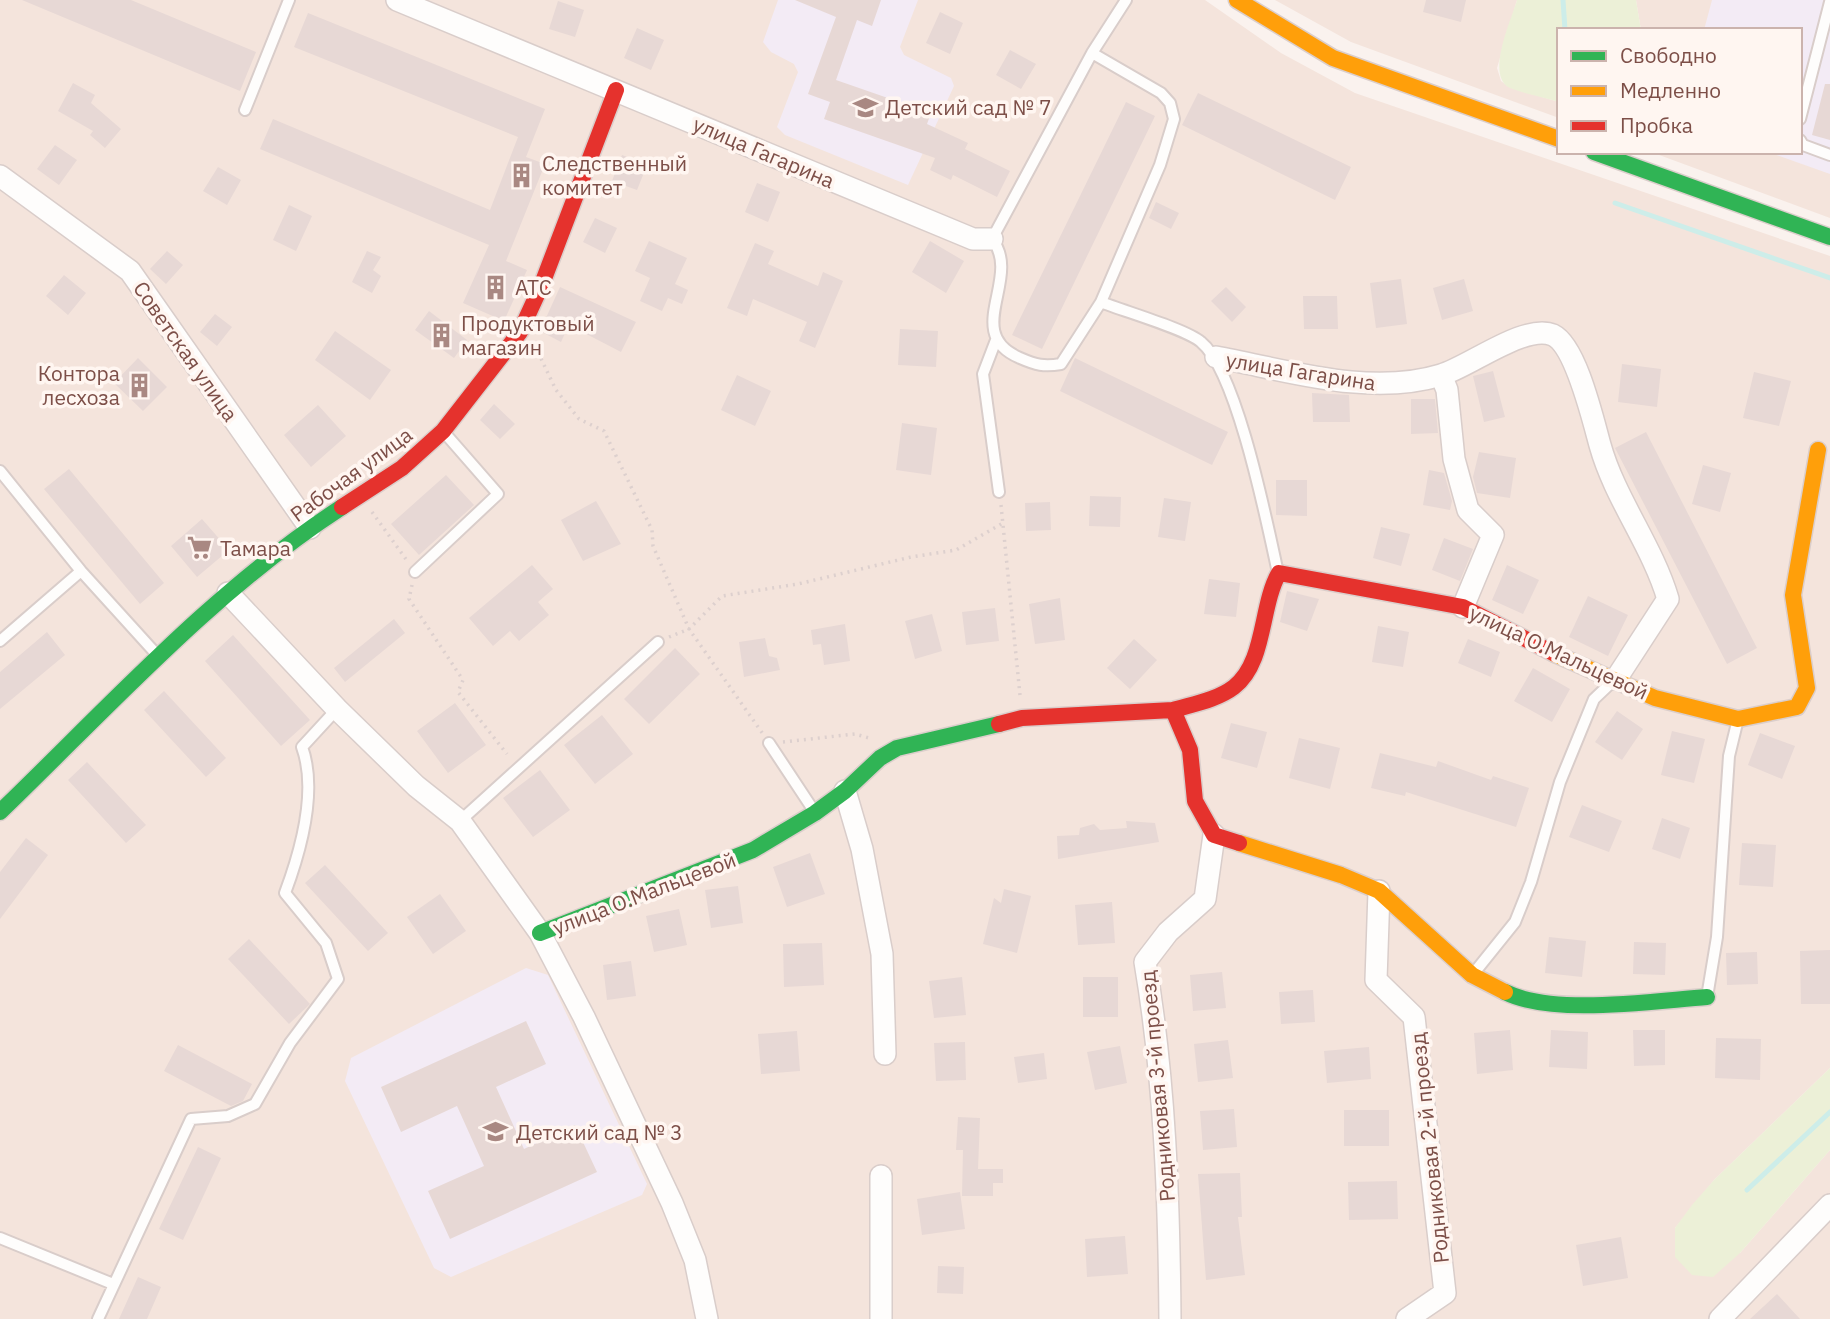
<svg xmlns="http://www.w3.org/2000/svg" width="1830" height="1319" font-family="'IBM Plex Sans',sans-serif">
<style>
.residential{fill:#f4e4dc}
.education{fill:#f3ebf5}
.green{fill:#ecf0d7}
.lines{fill:none;stroke-linecap:round;stroke-linejoin:round}
.stream{stroke:#cdede9;stroke-width:5}
.building{fill:#e7d8d5}
.lane-casing{stroke:#d9cdca;stroke-width:14}
.street-casing{stroke:#d9cdca;stroke-width:24}
.fast-casing{stroke:#dbcecb;stroke-width:19}
.slow-casing{stroke:#dbcecb;stroke-width:19}
.jam-casing{stroke:#dbcecb;stroke-width:19}
.path{stroke:#ddd0ce;stroke-width:3.5;stroke-dasharray:2 5;stroke-linecap:butt}
.lane{stroke:#fefdfc;stroke-width:10}
.street{stroke:#fefdfc;stroke-width:21}
.fast{stroke:#30b455;stroke-width:16}
.slow{stroke:#ff9f0a;stroke-width:16}
.jam{stroke:#e5322d;stroke-width:16}
.labels{text-anchor:middle;dominant-baseline:central;stroke-width:7;stroke-linejoin:round;paint-order:stroke}
.poi-label{font-size:21px;fill:#7d4f48;stroke:#fff6f1;text-anchor:start}
.street-label{font-size:21px;fill:#7d4f48;stroke:#fff6f1}
</style>
<rect width="100%" height="100%" fill="#faf2ee"/>
<path class="residential" d="M0,0H1205L1281,53L1355,93L1830,256V1068L1714,1180L1675,1228V1257L1740,1253L1830,1150V1319H0Z
M1275,0H1517L1497,68L1501,81L1509,87L1559,102V118L1351,42Z
M1636,0H1830V218L1651,152H1800V30H1641Z"/>
<path class="education" d="M778,0H918L900,47L904,55L951,78L954,86L908,185L785,135L777,127L798,72L794,64L771,52L763,42Z
M1712,0H1830V174L1768,152H1800V30H1704Z
M526,968L548,975L647,1184L642,1195L451,1277L434,1268L345,1081L351,1058Z"/>
<path class="green" d="M1517,0H1636L1641,30H1559V102C1543,97 1525,94 1510,88C1485,76 1511,21 1517,0Z
M1830,1068V1150L1740,1253L1713,1277L1692,1275L1675,1257V1228L1692,1205L1714,1180Z"/>
<g class="lines">
<path class="stream" d="M1563,0L1565,30
M1615,203L1830,278
M1747,1190L1830,1112"/>
</g>
<path class="building" d="M22,0H131L256,52L240,91Z
M795,0H881L872,26L857,20L836,80L931,113L927,124L968,143L965,149L1010,171L997,197L953,175L951,180L930,170L935,158L824,119L830,102L808,94L836,17Z
M1426,0H1466L1461,22L1423,12Z
M558,1L584,10L575,37L549,29Z
M940,12L963,23L950,54L926,43Z
M308,13L545,109L526,157L545,164L506,261L527,270L504,321L463,303L489,245L260,149L273,119L490,210L518,137L294,47Z
M637,28L664,40L651,70L624,58Z
M1010,50L1036,64L1021,89L996,75Z
M73,83L95,95L91,103L121,129L105,148L90,135L93,131L58,111Z
M1825,84H1830V140L1812,135Z
M1198,93L1351,167L1335,200L1182,125Z
M1126,102L1155,116L1042,349L1012,335Z
M55,145L77,160L59,185L37,169Z
M622,155L647,165L637,190L612,181Z
M218,167L241,180L227,205L203,191Z
M757,183L780,192L768,222L745,212Z
M1156,202L1179,213L1171,229L1149,218Z
M289,205L312,216L296,251L273,240Z
M595,218L617,228L605,253L583,242Z
M649,241L687,258L675,284L688,290L682,304L668,298L662,311L640,301L650,278L635,271Z
M930,241L964,261L946,293L912,272Z
M755,243L774,251L768,264L818,286L823,272L843,281L815,348L799,341L807,322L753,299L747,316L727,308Z
M167,251L183,265L166,284L150,269Z
M367,251L381,257L373,270L381,276L372,293L352,282Z
M64,275L86,293L68,315L46,296Z
M1401,279L1407,324L1376,328L1370,283Z
M1464,279L1473,311L1442,320L1433,288Z
M560,287L636,322L621,352L569,325L561,342L540,331Z
M1226,287L1246,307L1232,322L1211,301Z
M1303,296H1337L1338,329H1304Z
M429,311L467,340L454,358L415,330Z
M215,314L232,327L217,346L200,332Z
M900,329L938,331L936,367L898,365Z
M335,331L391,370L370,400L315,360Z
M138,358L167,387L143,411L114,383Z
M1075,358L1228,432L1212,465L1060,391Z
M1622,364L1661,369L1657,407L1618,402Z
M1493,371L1505,417L1484,422L1473,376Z
M1754,372L1791,381L1779,426L1743,418Z
M737,375L771,391L755,426L721,410Z
M1312,393L1349,395L1350,422H1313Z
M1411,399H1435L1438,433L1411,434Z
M494,404L515,424L500,439L480,420Z
M318,405L346,436L311,467L284,435Z
M902,423L937,428L931,475L896,470Z
M1646,432L1757,648L1727,664L1615,448Z
M1479,452L1516,458L1510,498L1477,493L1473,477Z
M1703,465L1731,473L1720,512L1692,504Z
M69,469L164,583L140,604L44,489Z
M1429,470L1444,473L1452,501L1450,510L1423,505Z
M446,475L474,505L419,555L391,524Z
M1276,480H1307V516L1276,515Z
M1090,496L1121,497L1120,527L1089,526Z
M1164,498L1191,502L1185,541L1158,537Z
M596,501L621,544L583,561L561,520Z
M1050,502L1051,530L1026,531L1025,503Z
M202,519L229,550L197,577L171,546Z
M1381,527L1410,534L1401,566L1373,558Z
M1444,538L1473,549L1460,581L1432,570Z
M532,565L553,589L538,602L549,615L519,641L510,631L493,646L469,618Z
M1507,565L1539,580L1523,614L1492,600Z
M1209,579L1240,583L1236,617L1204,614Z
M1287,591L1319,599L1307,631L1280,622Z
M1588,596L1628,615L1608,656L1569,637Z
M1060,598L1065,640L1035,644L1029,604Z
M995,608L999,641L966,645L962,612Z
M932,614L942,651L915,659L905,621Z
M394,619L405,633L345,682L334,668Z
M845,624L850,661L824,665L821,644L813,645L811,630Z
M1378,626L1409,632L1403,667L1372,662Z
M47,632L65,655L0,709V672Z
M233,635L310,720L281,746L205,661Z
M765,638L769,656L777,658L780,670L744,677L739,642Z
M1134,639L1157,660L1130,689L1107,668Z
M1468,639L1500,652L1491,677L1458,663Z
M675,648L700,674L649,724L624,699Z
M1533,668L1570,689L1552,722L1514,701Z
M164,691L226,758L206,777L144,710Z
M455,703L486,745L448,773L417,731Z
M1617,711L1643,729L1622,760L1595,742Z
M602,715L633,754L595,784L564,745Z
M1231,723L1267,732L1257,768L1221,758Z
M1672,731L1705,739L1694,783L1661,775Z
M1760,733L1795,746L1782,779L1748,765Z
M1299,738L1340,748L1330,789L1289,778Z
M1380,753L1436,767L1438,761L1491,780L1493,776L1529,788L1516,827L1406,792L1405,796L1371,788Z
M87,762L146,825L126,843L68,780Z
M540,770L570,810L533,837L503,798Z
M1582,805L1622,821L1609,852L1569,837Z
M1662,818L1690,828L1680,859L1652,849Z
M1126,821L1155,823L1159,842L1058,859L1057,836L1079,835L1080,828L1094,824L1100,830L1127,828Z
M26,838L48,855L0,919V872Z
M1742,843L1776,845L1773,887L1739,885Z
M810,853L825,894L787,907L773,867Z
M325,865L388,933L368,951L305,883Z
M738,886L743,923L711,928L705,890Z
M1004,889L1031,896L1017,953L983,944L994,898L1001,903Z
M440,894L466,931L433,954L407,917Z
M1112,902L1115,943L1078,945L1075,905Z
M679,909L687,945L654,952L646,916Z
M1549,937L1586,941L1582,977L1545,973Z
M249,939L310,1004L289,1024L228,959Z
M1634,942L1666,943L1665,975L1633,974Z
M822,943L824,985L784,987L783,944Z
M1830,950V1004H1801L1800,951Z
M1757,952L1758,984L1727,985L1726,953Z
M631,961L636,996L607,1000L603,965Z
M1222,972L1226,1008L1193,1011L1190,975Z
M962,977L966,1015L934,1018L929,981Z
M1083,977H1118V1017H1083Z
M1313,990L1315,1022L1281,1024L1279,992Z
M526,1021L546,1064L496,1087L524,1149L575,1125L597,1172L450,1239L428,1191L484,1166L457,1106L401,1132L381,1087Z
M1510,1030L1513,1070L1477,1074L1474,1033Z
M1551,1030L1588,1032L1587,1069L1549,1067Z
M1633,1030H1665V1065L1634,1066Z
M797,1031L800,1071L761,1074L758,1034Z
M1716,1038L1761,1039L1760,1080L1715,1078Z
M1228,1040L1233,1078L1198,1082L1194,1044Z
M965,1042L966,1080L936,1081L934,1043Z
M178,1045L252,1084L243,1101L231,1106L164,1071Z
M1120,1046L1127,1083L1095,1090L1087,1052Z
M1369,1047L1371,1079L1327,1083L1324,1051Z
M1044,1053L1047,1079L1018,1083L1014,1057Z
M1234,1109L1237,1147L1203,1150L1200,1111Z
M1344,1110H1389V1146H1344Z
M958,1117L980,1118L978,1169H1003V1183H993V1196H962L963,1150H956Z
M198,1147L221,1158L183,1240L159,1229Z
M1240,1173L1242,1217H1238L1245,1275L1206,1280L1198,1174Z
M1397,1181L1398,1219L1349,1220L1348,1182Z
M960,1192L965,1229L922,1235L917,1199Z
M1125,1236L1128,1274L1087,1277L1085,1239Z
M1621,1237L1628,1278L1583,1286L1576,1245Z
M938,1266L964,1267L963,1294L937,1293Z
M138,1277L161,1287L147,1319H119Z
M1777,1294L1800,1319H1750Z"/>
<g class="lines">
<defs>
<path id="lane" d="M1092,53L1161,93L1170,103L1174,119L1160,165L1101,302L1061,364C1044,367 1036,365 1020,358C961,333 1023,278 992,239L1092,53L1126,0
M245,110L289,0
M1800,119L1830,2
M1800,140L1803,145L1830,155
M1101,302C1123,311 1186,329 1201,342C1237,371 1267,523 1278,573
M996,340L983,374L999,492
M0,471L81,571L159,657
M415,572L498,494L443,431
M0,641L81,571
M769,743L814,811
M460,821L658,642
M1474,973L1515,922L1531,882L1560,782L1594,699L1614,680
M1707,997L1717,937L1729,756L1738,719
M0,1238L113,1284
M98,1319L191,1119L228,1116L255,1104L290,1043L338,979L326,943L285,893C301,850 318,791 302,747L337,709"/>
<path id="street" d="M397,0L973,239H992
M0,176L130,271L310,528
M1216,357C1287,370 1369,397 1441,375C1469,367 1525,323 1553,335C1576,346 1593,420 1600,445C1615,499 1652,545 1668,599L1616,679
M1441,375L1447,390L1454,459L1468,510L1493,535L1463,607
M228,593L337,709L416,786L460,821L540,933L584,1017L672,1203L695,1260L707,1319
M845,791L862,849L882,954L885,1054
M1379,891L1376,980L1414,1017L1445,1293L1407,1319
M881,1176V1319
M1170,1319C1169,1200 1165,1079 1145,962L1168,932L1205,899L1214,835
M1720,1319L1830,1205"/>
<path id="fast" d="M1594,152L1830,237
M0,812C109,707 214,590 342,507
M540,933L753,850L815,813L845,791L880,758L897,748L999,724
M1505,992C1553,1016 1652,1001 1707,997"/>
<path id="slow" d="M1237,0L1333,58L1559,139
M1555,654L1655,698L1738,719L1797,707L1807,688L1793,595L1818,450
M1239,843L1341,875L1379,891L1472,975L1505,992"/>
<path id="jam" d="M342,507L402,468L443,431L520,332L542,284L616,90
M1173,710C1193,704 1217,700 1234,687C1266,662 1260,606 1279,573L1463,607L1555,654
M999,724L1022,718L1173,710L1190,750L1195,801L1214,835L1239,843"/>
</defs>
<use href="#lane" class="lane-casing"/>
<use href="#street" class="street-casing"/>
<use href="#fast" class="fast-casing"/>
<use href="#slow" class="slow-casing"/>
<use href="#jam" class="jam-casing"/>
<path class="path" d="M535,346L556,390L579,419L604,431L652,530L653,546L689,629L763,734
M1001,505L1020,695
M372,512L408,562
M412,585L409,599L463,680L458,692L507,754
M669,637L689,629L722,596L798,584L911,557L956,550L1003,523
M783,742L855,734L869,738"/>
<use href="#lane" class="lane"/>
<use href="#street" class="street"/>
<use href="#fast" class="fast"/>
<use href="#slow" class="slow"/>
<use href="#jam" class="jam"/>
</g>
<defs>
<symbol id="school-bare" viewBox="-9 -9 18 18"><path d="M0-5L7-2L0 1L-7-2ZM-4 1L0 2.5L4 1V4Q0 6-4 4Z" fill="#a98882" stroke="#fff6f1" stroke-width="2.5" paint-order="stroke"/></symbol>
<symbol id="building-bare" viewBox="-9 -9 18 18"><path d="M-4-6H4V6H1V3H-1V6H-4ZM-2.5-4.3h1.7v1.8h-1.7ZM.8-4.3h1.7v1.8H.8ZM-2.5-1h1.7V.8h-1.7ZM.8-1h1.7V.8H.8Z" fill="#a98882" stroke="#fff6f1" stroke-width="2.5" paint-order="stroke"/></symbol>
<symbol id="supermarket-bare" viewBox="-9 -9 18 18"><path d="M-6-5.5h2.5l.6 2H6L4.5 2H-2.5L-4.4-4H-6ZM-1.5 3.2a1.3 1.3 0 1 0 .1 0ZM3 3.2a1.3 1.3 0 1 0 .1 0Z" fill="#a98882" stroke="#fff6f1" stroke-width="2.5" paint-order="stroke"/></symbol>
</defs>
<g fill-rule="evenodd">
<use href="#school-bare" x="848" y="90" width="35" height="35"/>
<use href="#building-bare" x="504" y="158" width="35" height="35"/>
<use href="#building-bare" x="478" y="270" width="35" height="35"/>
<use href="#building-bare" x="424" y="318" width="35" height="35"/>
<use href="#building-bare" x="122" y="368" width="35" height="35"/>
<use href="#supermarket-bare" x="182" y="530" width="35" height="35"/>
<use href="#school-bare" x="478" y="1114" width="35" height="35"/>
</g>
<g class="labels">
<g class="poi-label">
<text x="885" y="107">Детский сад № 7</text>
<text x="542" y="163">Следственный<tspan x="542" dy="24">комитет</tspan></text>
<text x="515" y="287">АТС</text>
<text x="461" y="323">Продуктовый<tspan x="461" dy="24">магазин</tspan></text>
<text x="120" y="373" text-anchor="end">Контора<tspan x="120" dy="24">лесхоза</tspan></text>
<text x="220" y="548">Тамара</text>
<text x="516" y="1132">Детский сад № 3</text>
</g>
<g class="street-label">
<text transform="translate(764 152) rotate(23)">улица Гагарина</text>
<text transform="translate(186 351) rotate(55)">Советская улица</text>
<text transform="translate(1301 371) rotate(9)">улица Гагарина</text>
<text transform="translate(351 474) rotate(-36)">Рабочая улица</text>
<text transform="translate(1559 652) rotate(25)">улица О.Мальцевой</text>
<text transform="translate(644 893) rotate(-21)">улица О.Мальцевой</text>
<text transform="translate(1157 1086) rotate(-95)">Родниковая 3-й проезд</text>
<text transform="translate(1429 1148) rotate(-96)">Родниковая 2-й проезд</text>
</g>
</g>
<rect x="1557" y="28" width="245" height="126" fill="#fff6f1" stroke="#cbb3ad" stroke-width="2"/>
<rect x="1571" y="51" width="35" height="10" fill="#30b455" stroke="#cbb3ad" stroke-width="2"/>
<text x="1620" y="63" font-size="21" fill="#7d4f48">Свободно</text>
<rect x="1571" y="86" width="35" height="10" fill="#ff9f0a" stroke="#cbb3ad" stroke-width="2"/>
<text x="1620" y="98" font-size="21" fill="#7d4f48">Медленно</text>
<rect x="1571" y="121" width="35" height="10" fill="#e5322d" stroke="#cbb3ad" stroke-width="2"/>
<text x="1620" y="133" font-size="21" fill="#7d4f48">Пробка</text>
</svg>
